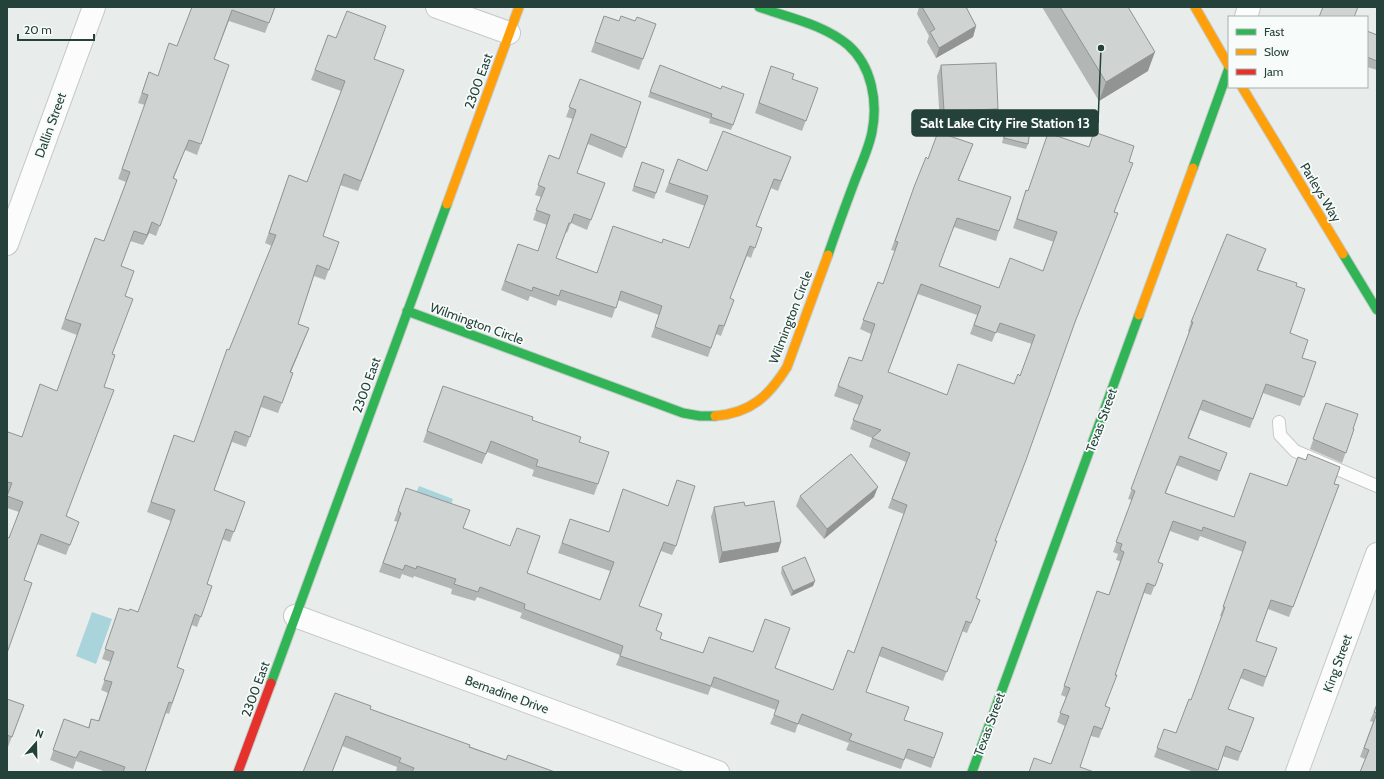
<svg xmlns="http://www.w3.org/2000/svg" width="1384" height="779" font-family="Cabin,sans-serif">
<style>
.water{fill:#a9d4db}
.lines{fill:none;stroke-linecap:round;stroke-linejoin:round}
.lane-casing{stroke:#c5cac8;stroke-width:14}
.street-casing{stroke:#c5cac8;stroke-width:24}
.fast-casing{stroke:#c3cbc8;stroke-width:11}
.slow-casing{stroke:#c3cbc8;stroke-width:11}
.jam-casing{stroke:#c3cbc8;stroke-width:11}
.lane{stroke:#fcfcfc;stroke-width:12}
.street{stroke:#fcfcfc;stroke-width:22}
.fast{stroke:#30b455;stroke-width:9}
.slow{stroke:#ff9f0a;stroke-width:9}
.jam{stroke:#e5322d;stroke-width:9}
.wall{fill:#b2b6b5;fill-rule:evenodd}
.shaded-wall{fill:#919493}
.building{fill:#cfd4d2;stroke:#919493;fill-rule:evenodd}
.labels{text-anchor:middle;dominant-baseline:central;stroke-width:3.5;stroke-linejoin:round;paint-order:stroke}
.street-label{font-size:13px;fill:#24423a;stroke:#f7fbf9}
.leader{fill:none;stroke:#24423a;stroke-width:1.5}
.callout-dot{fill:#24423a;stroke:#f7fbf9;stroke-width:1.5}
.callout{fill:#24423a;stroke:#24423a;stroke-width:1.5}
.callout-label{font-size:14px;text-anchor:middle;font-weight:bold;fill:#fff}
</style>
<rect width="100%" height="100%" fill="#e8edeb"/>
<path class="water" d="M419,486L453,499L441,532L414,498Z
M92,612L112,619L96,664L76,656Z"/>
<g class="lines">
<defs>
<path id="lane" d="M1279,422L1280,435L1295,451L1377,486"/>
<path id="street" d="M437,7L509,33
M1246,17L1249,7
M7,244L94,7
M295,616L718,772
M1297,772L1377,554"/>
<path id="fast" d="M759,7C789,18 823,24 848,45C872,66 878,102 872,132C869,148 860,167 854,183C845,207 836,231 828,255
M1193,168L1229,68
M1343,254L1377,310
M407,311L683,413L700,416H715
M271,683L447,204
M972,772L1139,315"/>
<path id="slow" d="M1195,7L1229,66
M1242,87L1343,254
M447,204L519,7
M1139,315L1193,168
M715,416C751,413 769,396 787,367L828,255"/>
<path id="jam" d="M238,772L271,683"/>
</defs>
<use href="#lane" class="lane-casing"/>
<use href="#street" class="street-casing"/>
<use href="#fast" class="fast-casing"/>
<use href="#slow" class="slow-casing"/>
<use href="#jam" class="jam-casing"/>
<use href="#lane" class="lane"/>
<use href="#street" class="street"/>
<use href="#fast" class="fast"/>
<use href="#slow" class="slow"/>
<use href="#jam" class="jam"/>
</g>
<path class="wall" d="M192,7H275L265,33L229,21L214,59L229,65L197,155L185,150L174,178L177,180L156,236L149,233L143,245L130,241L121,266L125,296L112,355L66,516L79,522L66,555L37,544L24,580L7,653L9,538L19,512L7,508V497L8,494L7,493V434L21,437L57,391L77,335L61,329L95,238L104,241L126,182L118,179L145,105L138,103L149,72L158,76L177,46Z
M919,7H966L976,26L973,37L936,58L927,42L929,36L917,14Z
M1042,7H1128L1148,71L1099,101Z
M604,16L619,21H635L656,24L639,70L591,52Z
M1367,31L1377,35V70L1367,67Z
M328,35L374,59L404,70L358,191L340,185L323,236L339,242L325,280L314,276L298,324L309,328L291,372L293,373L278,413L261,407L246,447L232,442L214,490L245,502L230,542L222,539L207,584L212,586L197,627L192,625L177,667L184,670L169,714L166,713L145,772H106L76,761L73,769L50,760L64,719L88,728L91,719L98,721L108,693L101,690L111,662L102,659L116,618L129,611L138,612L171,521L147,512L174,435L194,442L229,350L272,246L265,243L289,175L307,182L341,91L311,80Z
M660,65L721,89L733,125L731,130L709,123L710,119L648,97Z
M941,65L998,109L994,119L940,122L937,76Z
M771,66L792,79L818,88L802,131L755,113Z
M580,79L626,148L622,158L588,144L577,173L605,183L587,230L571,223L567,233L566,232L556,258L596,273L662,243L689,248L705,206L665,192L678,159L707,171L791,157L778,191L771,188L756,226L762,228L751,258L747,256L730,298L734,300L721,336L716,334L708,357L651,337L659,315L618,300L612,318L558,300L556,306L530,296L528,301L501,290L518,244L538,251L547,225L533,220L541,197L535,195L549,155L559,159L573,119L566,117Z
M1009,113L1028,144L1026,149L1002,143L1007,119Z
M973,144L959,180L999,231L996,241L954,227L939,266L999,288L1043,271L1054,242L1013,228L1026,190L1028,191L1129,162L1114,212L1072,329L995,541L976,598L980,600L967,633L962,631L943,681L879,656L866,692L904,720L943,733L931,768L905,758L901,769L846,750L849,743L798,724L795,733L770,724L776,710L711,687L708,695L616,665L620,655L520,618L522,613L477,597L475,601L451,594L452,589L414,576L413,578L402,574L400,579L379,572L398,522L394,521L406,488L463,528L527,573L600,600L610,571L558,553L570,519L609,532L623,489L676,546L672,555L661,551L639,606L656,630L660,639L703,653L775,668L833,690L854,653L904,514L888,508L906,462L869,447L872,438L850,429L859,405L834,396L849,357L862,361L871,334L860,329L878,282L883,284L895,251L891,250L911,196L928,159ZM918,294L977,315L970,334L992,342L996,332L1032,344L1020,376L1014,384L947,395L888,372Z
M642,162L664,170L654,199L632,191Z
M1263,258L1258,270L1296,286L1290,333L1302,358L1316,362L1300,406L1263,393L1250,428L1200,410L1189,438L1227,453L1217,481L1176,465L1166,493L1234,517L1287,486L1334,484L1339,485L1289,617L1268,609L1256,641L1277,648L1263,687L1240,678L1228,709L1254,718L1238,761L1222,756L1217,772H1194L1154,757L1164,729L1176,733L1191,700L1222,617L1220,616L1243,552L1200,536L1198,541L1170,531L1158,562L1163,564L1151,595L1144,593L1115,675L1105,706L1107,717L1099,738L1091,736L1051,764L1065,726L1057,722L1066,697L1061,695L1097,591L1109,595L1120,561L1116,560L1118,554L1113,552L1132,500L1128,499L1189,332L1188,331L1191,322Z
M443,386L532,420L579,442L598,484L594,495L532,476L534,470L487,452L482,464L423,442Z
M1326,403L1354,429L1342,463L1310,449Z
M800,496L874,497L824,539L796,506Z
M714,507L781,542L778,552L719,563L711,517Z
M782,567L815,581L813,586L791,596L781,573Z
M7,699L24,705L8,747H7Z
M1377,704V772L1365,759L1360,757L1373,722L1370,721Z
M370,709L506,760L555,772H396L397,767L342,746L332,772H303Z"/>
<path class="shaded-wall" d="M976,26L973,37L936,58L939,48Z
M1155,52L1148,71L1099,101L1106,82Z
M998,109L994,119L940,122L944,111Z
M152,222L149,233L143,245L147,235Z
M309,328L305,338L286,383L290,372Z
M878,487L874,497L824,539L827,529Z
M781,542L778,552L719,563L722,552Z
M815,581L813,586L791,596L793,591Z"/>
<path class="building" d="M192,7H275L269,23L232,10L214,59L229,65L201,144L189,140L173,178L177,180L160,226L152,222L147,235L134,231L121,266L134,271L125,296L133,299L112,354L115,355L104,387L114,390L66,516L79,522L70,545L41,534L24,580L32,583L7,653V537L9,538L23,502L7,496L12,483L7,482V434L8,432L22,437L40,384L57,391L81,324L65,319L95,238L104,241L130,172L122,169L148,95L142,93L149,72L158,76L169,43L177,46Z
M922,7H966L976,26L939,48L930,32L935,29Z
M1060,7H1128L1155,52L1106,82Z
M1323,7H1358L1354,17H1319Z
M347,11L386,26L374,59L404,70L361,181L344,174L323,236L339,242L329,270L317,265L298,324L309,328L290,372L293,373L282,403L264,396L250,437L235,431L214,490L245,502L234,532L226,529L207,584L212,586L201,617L195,614L177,667L184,670L172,703L169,702L145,772H123L125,767L80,751L76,758L53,750L64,719L89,728L91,719L99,721L112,682L104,680L114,652L105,649L119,608L129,611L130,609L138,612L175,510L151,502L174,435L194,442L227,349L229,350L276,235L269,233L289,175L307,182L345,81L315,70L328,35L336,38Z
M604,16L619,21L621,16L635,21L637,17L656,24L643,59L595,42Z
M1367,31L1377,35V61L1367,57Z
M996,63L998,109L944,111L941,65Z
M660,65L721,89L722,86L744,94L733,125L711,117L712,114L650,92Z
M771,66L794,74L792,79L818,88L806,121L759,103Z
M580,79L641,102L626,148L591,134L577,173L605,183L591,220L574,214L571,223H569L556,258L597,273L613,226L662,243L663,239L689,248L708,196L669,183L678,159L707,171L723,131L791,157L781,181L774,179L756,226L762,228L755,248L750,246L730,298L734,300L724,326L719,325L711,348L655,327L662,306L621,291L616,308L561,290L559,296L533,287L532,291L505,281L518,244L538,251L550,215L536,210L545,188L538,185L549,155L559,159L576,110L569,107Z
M1009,113L1032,118L1028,144L1004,138Z
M938,132L973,144L958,180L1011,197L999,231L957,218L939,266L999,288L1010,258L1043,271L1057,232L1017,219L1026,190L1028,191L1048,133L1089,147L1094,132L1134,146L1129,162L1133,163L1114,212L1118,213L1075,322L1026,460L995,541H997L976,598L980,600L971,623L966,621L947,672L882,647L866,692L909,707L904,720L943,733L934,758L908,749L904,760L849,740L852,734L802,714L798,724L774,715L779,701L714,677L711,686L620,656L623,646L524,609L525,604L480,587L478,592L454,584L456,579L417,566L416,569L405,565L403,570L383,563L401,513L398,511L406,488L470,510L463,528L510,546L517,528L540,536L527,573L600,600L614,562L562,543L570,519L609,532L623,489L668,506L677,480L695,486L676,546L664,542L639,606L662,614L656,630L662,633L660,639L703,653L709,637L753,652L765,619L790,628L775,668L833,690L848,650L854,653L907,505L892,499L910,453L872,438L881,430L853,420L863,396L838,386L849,357L862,361L875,324L863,320L878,282L883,284L898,242L895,241L914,187L926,157L928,159ZM921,284L981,306L974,325L996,333L1000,323L1035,335L1020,376L1018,374L1014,384L958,364L947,395L888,372Z
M642,162L664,170L656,193L634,186Z
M1227,234L1266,249L1257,270L1297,283L1296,286L1305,289L1290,333L1308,340L1302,358L1316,362L1304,397L1266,384L1253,419L1203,400L1188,438L1227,453L1220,471L1180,456L1165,493L1234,517L1250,473L1287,486L1298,457L1306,460L1308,454L1340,467L1334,484L1339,485L1293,607L1271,600L1256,641L1277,648L1266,677L1244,669L1228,709L1254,718L1241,752L1226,746L1218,770L1157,748L1164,729L1176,733L1189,699L1191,700L1225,607H1223L1246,542L1203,527L1202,531L1173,521L1158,562L1163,564L1155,586L1147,583L1115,675H1117L1105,706L1110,708L1102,729L1094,726L1080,767L1094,772H1029L1034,758L1051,764L1069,716L1060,713L1070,688L1064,686L1097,591L1109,595L1124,552L1120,550L1122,544L1116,542L1135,491L1131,489L1193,322H1191Z
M443,386L533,417L532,420L581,437L579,442L609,452L598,484L536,466L538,460L491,441L486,454L427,431Z
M1326,403L1358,414L1353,429H1354L1346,453L1313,439Z
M851,454L878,487L827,529L800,496Z
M774,501L781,542L722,552L714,507L744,502L745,506Z
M805,557L815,581L793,591L782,567Z
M335,693L371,706L370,709L470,745L469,747L506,760L508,755L555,772H412L414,768L399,762L401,758L346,736L332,772H303Z
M7,699L24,705L12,737L7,735Z
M1377,704V772H1360L1369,750L1364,748L1377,713L1374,712Z"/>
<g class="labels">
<g class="street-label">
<text transform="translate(478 81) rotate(-70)">2300 East</text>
<text transform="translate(50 125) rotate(-70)">Dallin Street</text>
<text transform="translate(1321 192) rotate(59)">Parleys Way</text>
<text transform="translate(790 317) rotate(-69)">Wilmington Circle</text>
<text transform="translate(477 323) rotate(20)">Wilmington Circle</text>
<text transform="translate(366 385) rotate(-70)">2300 East</text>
<text transform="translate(1101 420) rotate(-70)">Texas Street</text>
<text transform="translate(1337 663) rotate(-70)">King Street</text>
<text transform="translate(255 689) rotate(-70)">2300 East</text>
<text transform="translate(507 694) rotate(20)">Bernadine Drive</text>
<text transform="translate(989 724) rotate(-70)">Texas Street</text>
</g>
</g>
<path class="leader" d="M1101 48L1098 123"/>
<circle class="callout-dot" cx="1101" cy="48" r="4"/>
<rect class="callout" x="912" y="110" width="186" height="26" rx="4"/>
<g class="callout-label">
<text x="1005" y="128">Salt Lake City Fire Station 13</text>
</g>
<rect width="1384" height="779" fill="none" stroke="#24423a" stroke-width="16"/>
<rect x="1228" y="16" width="140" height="72" fill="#f7fbf9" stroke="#a3b1ad"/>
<rect x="1236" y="29" width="20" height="6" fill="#30b455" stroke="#a3b1ad"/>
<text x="1264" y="36" font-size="12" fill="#24423a">Fast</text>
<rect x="1236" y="49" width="20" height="6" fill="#ff9f0a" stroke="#a3b1ad"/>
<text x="1264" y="56" font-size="12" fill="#24423a">Slow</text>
<rect x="1236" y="69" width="20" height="6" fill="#e5322d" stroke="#a3b1ad"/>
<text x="1264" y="76" font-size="12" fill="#24423a">Jam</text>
<g transform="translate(36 743) rotate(20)" stroke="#f7fbf9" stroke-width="3" paint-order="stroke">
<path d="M0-3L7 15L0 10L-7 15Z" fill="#24423a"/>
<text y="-6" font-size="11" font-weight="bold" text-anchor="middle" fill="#24423a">N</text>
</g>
<path d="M18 34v6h76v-6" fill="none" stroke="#24423a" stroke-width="2"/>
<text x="24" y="34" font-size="12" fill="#24423a" stroke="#f7fbf9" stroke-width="3" paint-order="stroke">20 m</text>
</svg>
